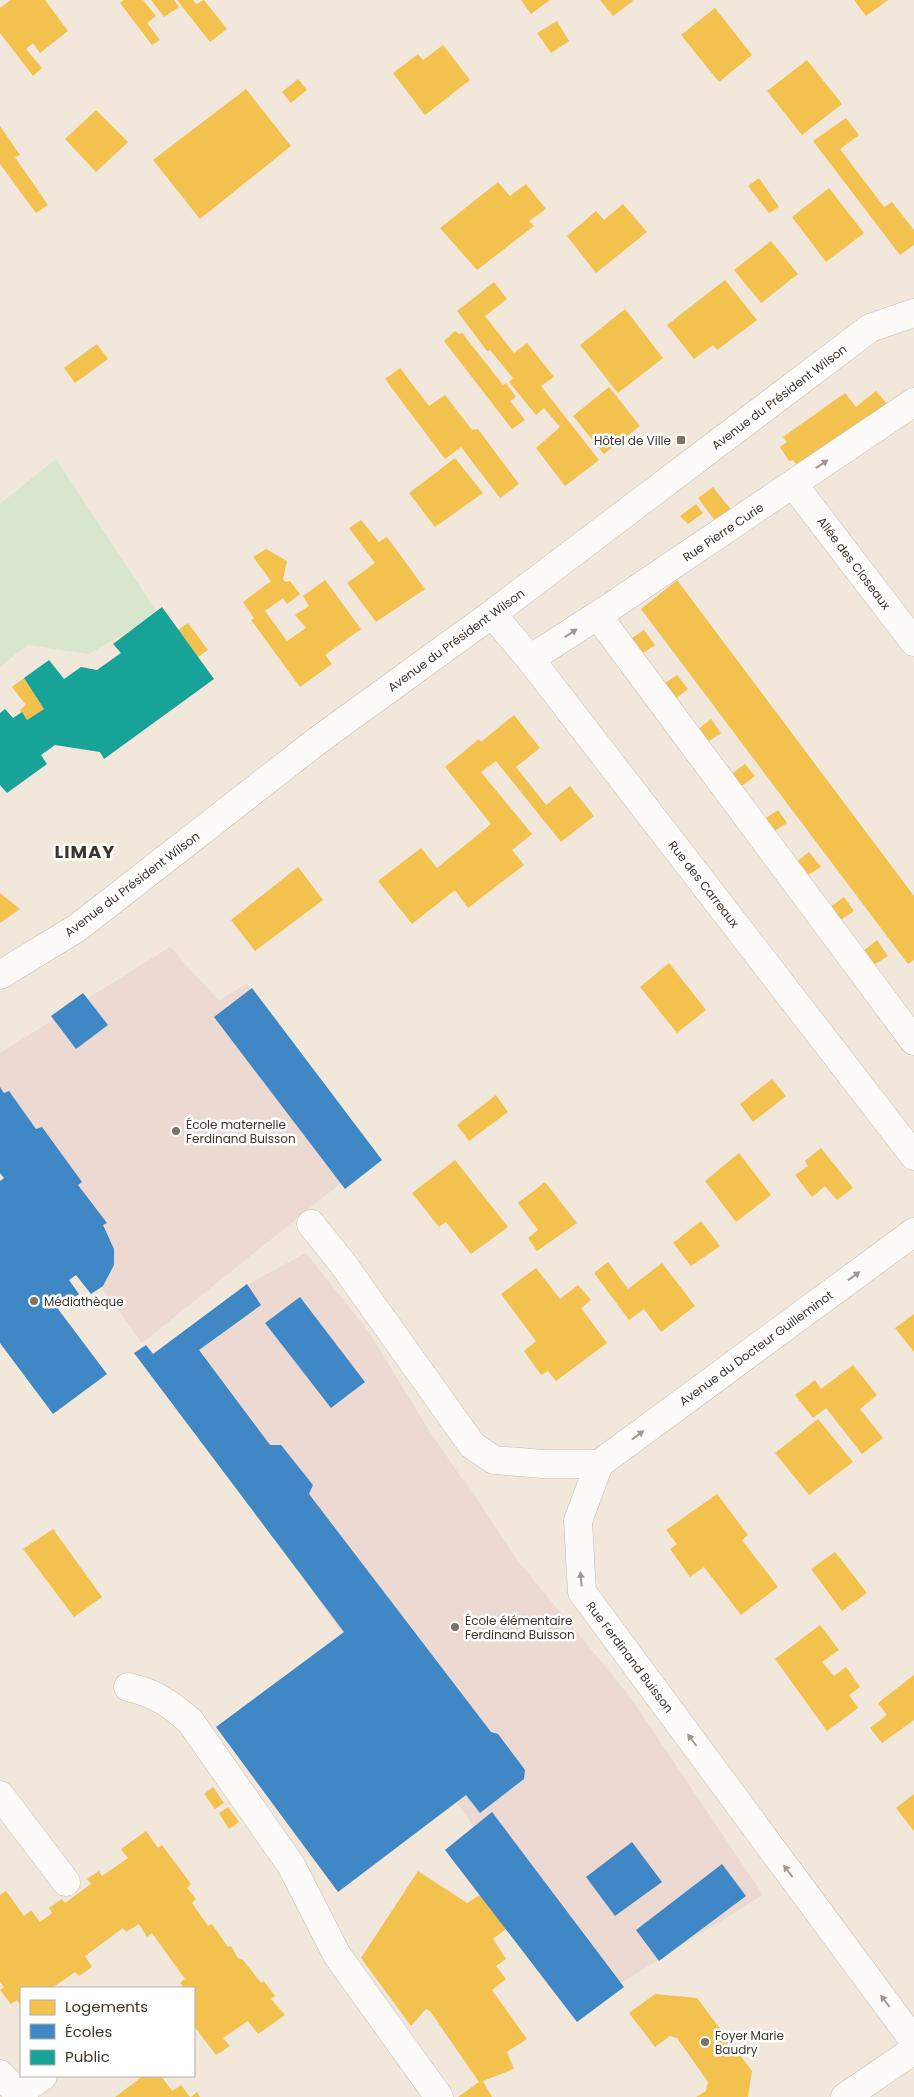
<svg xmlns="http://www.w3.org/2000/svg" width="914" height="2097" font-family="Poppins,sans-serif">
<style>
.education{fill:#ecd9d1}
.green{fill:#d7e6cc}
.homes{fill:#f2c14e}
.schools{fill:#3f88c5}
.public{fill:#17a398}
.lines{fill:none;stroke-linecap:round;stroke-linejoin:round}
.minor-casing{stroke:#c5bbb1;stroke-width:29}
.minor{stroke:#fdfbfa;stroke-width:28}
.oneway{fill:#9e9892}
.poi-dot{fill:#7d7368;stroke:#fff;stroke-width:2}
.labels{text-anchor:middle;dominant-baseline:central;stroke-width:5;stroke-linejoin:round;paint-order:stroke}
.street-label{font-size:12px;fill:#3e342a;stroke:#fff}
.poi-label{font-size:12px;fill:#3e342a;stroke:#fff;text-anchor:start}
.district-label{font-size:18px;font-weight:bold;letter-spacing:1px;fill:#3e342a;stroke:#fff}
</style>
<rect width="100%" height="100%" fill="#f2e7db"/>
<path class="education" d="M170,947L219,1001L247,983L260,1004L372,1158L142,1343L56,1225L0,1153V1053Z
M306,1253L369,1332L428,1429L476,1499L454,1463L514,1556L631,1698L763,1895L592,2001L154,1358L254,1281Z"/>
<path class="green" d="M56,459L158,614L89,654L27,645L0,667V504Z"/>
<path class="homes" d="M11,0H45L68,31L40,53L33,43L26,49L42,68L33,76L0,33V8Z
M124,0H143L156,16L147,23L160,40L152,45L120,3Z
M151,0H174L179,7L164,17Z
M177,0H193L196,4L204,0L227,29L210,42Z
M521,0H550L531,14Z
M600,0H632L633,1L613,16Z
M854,0H888L866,16Z
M715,8L752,55L719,82L681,35Z
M557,21L569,41L551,53L537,33Z
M443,45L470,80L425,115L393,73L418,54L423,60Z
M807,60L842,104L802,135L767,91Z
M298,79L307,90L291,103L282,92Z
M246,89L291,146L200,219L153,160Z
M96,110L128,142L96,172L65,139Z
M846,118L859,135L840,149L884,207L892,202L914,230V245L900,255L813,141Z
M0,126L20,155L15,157L48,205L36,213L0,164Z
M759,178L779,207L769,213L748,186Z
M498,182L510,196L526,184L546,209L529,221L534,226L477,270L440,228Z
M829,188L864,233L826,262L792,217Z
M623,204L647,232L596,273L567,236L596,211L604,220Z
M771,241L798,274L761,303L734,270Z
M725,280L757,320L717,350L713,345L694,359L667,325Z
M494,282L507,299L485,316L514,353L527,343L554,377L541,386L599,460L565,486L536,448L560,427L544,408L536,415L509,382L513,378L490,350L487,351L457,311Z
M625,309L663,358L618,393L580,345Z
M455,331L459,334L462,333L503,385L506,383L516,397L510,401L525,420L512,429L444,341Z
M97,344L108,359L75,383L64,368Z
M400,368L429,406L445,395L472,430L478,429L519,484L500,498L461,447L445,459L385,379Z
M609,387L640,426L604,454L573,416Z
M876,391L889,406L804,463L802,460L796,464L793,460L789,461L780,447L787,442L783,437L845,393L856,407Z
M455,458L483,493L435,527L409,493Z
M713,487L732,511L716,522L698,498Z
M696,504L703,513L688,524L680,516Z
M361,520L379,542L387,537L425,589L376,622L347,583L375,563L349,528Z
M266,549L287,561L283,579L285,582L290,581L300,594L287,604L283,598L265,611L287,641L306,628L295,615L309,606L303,596L325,580L361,629L325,655L332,664L300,687L251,620L254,618L243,602L271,581L253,557Z
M677,580L914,896V960L908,964L641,609Z
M188,623L208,650L198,657L178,630Z
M644,630L655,645L640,655L629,640Z
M677,675L688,689L674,700L662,685Z
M24,678L44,709L27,720L20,710L26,705L12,687Z
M514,715L540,748L516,767L546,805L570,786L594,816L561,842L496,761L481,772L532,834L512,850L524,865L468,908L455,890L412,924L378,881L421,848L437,868L491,824L445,767L479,739L481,742Z
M711,719L721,733L706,743L697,730Z
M745,764L755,776L739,788L730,775Z
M778,810L787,823L773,832L763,820Z
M809,852L821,867L806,876L795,863Z
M298,867L323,900L255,951L231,920Z
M0,893L20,909L0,923Z
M844,897L854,911L839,921L829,908Z
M877,940L888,956L872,966L862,952Z
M669,963L706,1010L677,1033L640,987Z
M772,1079L786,1096L753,1122L740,1104Z
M496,1095L508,1112L469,1141L457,1125Z
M821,1148L853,1188L837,1200L825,1186L812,1197L795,1175L808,1166L805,1161Z
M739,1153L771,1195L736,1222L705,1181Z
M455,1160L508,1227L471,1254L446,1222L439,1227L412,1193Z
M545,1182L577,1223L537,1251L528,1238L538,1230L518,1203Z
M701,1221L720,1246L691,1266L673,1243Z
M608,1262L628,1289L662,1263L695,1306L661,1332L644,1309L629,1320L594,1273Z
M536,1268L560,1299L578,1285L591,1300L581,1308L607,1343L556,1381L548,1371L541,1375L524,1351L536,1341L501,1294Z
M914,1314V1352L895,1328Z
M853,1365L877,1395L860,1409L883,1438L862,1454L826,1408L813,1418L795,1395L815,1380L821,1389Z
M818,1419L853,1462L809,1495L775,1453Z
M717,1494L748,1535L742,1540L778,1587L741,1615L704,1567L690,1577L670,1549L677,1544L666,1530Z
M53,1529L102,1597L74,1617L23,1549Z
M835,1552L867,1593L842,1611L811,1569Z
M820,1625L839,1650L822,1662L834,1676L846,1667L860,1687L849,1695L858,1708L827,1731L775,1659Z
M914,1675V1720L882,1743L870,1728L887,1715L878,1703Z
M213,1787L224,1803L215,1809L204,1794Z
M914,1794V1831L896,1808Z
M228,1807L239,1822L229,1829L219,1813Z
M146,1831L158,1848L162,1845L191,1884L187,1888L196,1899L192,1903L208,1926L212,1924L228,1947L231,1946L238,1958L243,1960L261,1983L264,1981L275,1996L271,1999L285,2015L258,2034L248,2021L223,2038L230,2046L216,2055L194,2026V1988H184L180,1983L185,1979L152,1933L147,1937L139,1924L126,1932L123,1928L85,1956L92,1967L79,1976L75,1972L52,1988H21V2006L17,2000L11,2004L0,1990L4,1987L0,1982V1895L6,1891L24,1916L31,1910L40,1922L52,1913L49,1908L62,1899L65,1903L91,1884L87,1879L99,1871L102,1876L128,1858L121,1849Z
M418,1871L467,1903L480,1895L506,1929L493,1939L506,1959L496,1966L506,1979L492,1990L527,2039L507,2052L514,2069L483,2081L492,2097H458L479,2082L430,2011L426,2009L411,2026L361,1958Z
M655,1994L697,1998L752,2071L748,2097H696L706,2091L708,2082L677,2038L670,2036L655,2047L629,2013Z
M143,2076H161L172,2091L181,2085L190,2097H115Z
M197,2092L200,2097H191Z"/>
<path class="schools" d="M252,988L382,1160L345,1189L214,1017Z
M83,993L108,1025L76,1049L51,1016Z
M0,1087L4,1093L9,1091L36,1129L42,1127L82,1182L78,1185L107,1223L103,1225L114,1249V1265L103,1286L91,1294L76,1275L69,1280L79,1294L58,1309L107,1374L53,1414L0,1343V1181L4,1178L0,1173Z
M247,1284L261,1305L199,1350L270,1445H281L313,1485L309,1494L491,1732L498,1734L525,1770L524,1779L480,1813L466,1795L338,1892L216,1727L344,1632L134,1353L146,1345L153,1354Z
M300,1297L365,1382L331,1408L265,1323Z
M492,1812L624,1987L577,2022L445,1850Z
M632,1842L662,1882L615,1916L586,1877Z
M722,1864L746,1896L659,1961L636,1930Z"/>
<path class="public" d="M162,607L214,679L104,759L100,752L55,745L41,755L47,764L7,793L0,785V713L5,709L13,718L22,712L27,720L44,709L24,678L49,660L64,679L81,667L97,670L121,653L113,644Z"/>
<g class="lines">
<defs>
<path id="minor" d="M793,484L914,642
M492,614L530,659L914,1156
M598,616L914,1041
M530,659L609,608L914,402
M0,975L77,928L317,741L492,614L870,328L914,313
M311,1224L343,1264L472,1445L494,1460L543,1464H599
M599,1464L578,1521L582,1592L914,2041
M599,1464L914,1232
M128,1687C155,1693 169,1703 190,1721L291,1865L337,1955L439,2097
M0,1795L66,1882
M0,2074L22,2097
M19,2093L43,2076
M845,2097L914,2050"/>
</defs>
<use href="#minor" class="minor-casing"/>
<use href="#minor" class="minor"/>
</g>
<defs><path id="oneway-solid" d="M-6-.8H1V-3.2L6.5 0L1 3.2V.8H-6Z" transform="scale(1.25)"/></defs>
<g class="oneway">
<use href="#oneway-solid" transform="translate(822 464) rotate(-34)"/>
<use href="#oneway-solid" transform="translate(571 633) rotate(-33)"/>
<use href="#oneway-solid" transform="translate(854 1276) rotate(-36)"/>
<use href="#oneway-solid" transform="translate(638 1435) rotate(-36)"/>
<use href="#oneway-solid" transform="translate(581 1579) rotate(-95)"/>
<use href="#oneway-solid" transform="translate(692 1740) rotate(-127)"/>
<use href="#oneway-solid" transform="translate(788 1871) rotate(-127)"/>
<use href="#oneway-solid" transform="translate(885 2001) rotate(-127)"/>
</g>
<g class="poi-dot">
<rect x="676" y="435" width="10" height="10" rx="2.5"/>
<circle cx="176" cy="1131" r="5"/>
<circle cx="34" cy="1301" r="5"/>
<circle cx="455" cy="1627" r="5"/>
<circle cx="705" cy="2042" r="5"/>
</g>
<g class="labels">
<g class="street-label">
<text transform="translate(779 397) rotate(-37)">Avenue du Président Wilson</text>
<text transform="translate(723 532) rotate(-34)">Rue Pierre Curie</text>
<text transform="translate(854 563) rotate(53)">Allée des Closeaux</text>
<text transform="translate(456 640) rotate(-36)">Avenue du Président Wilson</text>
<text transform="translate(132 884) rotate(-37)">Avenue du Président Wilson</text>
<text transform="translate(704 884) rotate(52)">Rue des Carreaux</text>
<text transform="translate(756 1348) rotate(-36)">Avenue du Docteur Guilleminot</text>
<text transform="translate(630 1657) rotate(53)">Rue Ferdinand Buisson</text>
</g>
<g class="poi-label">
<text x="671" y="440" text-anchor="end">Hôtel de Ville</text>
<text x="186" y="1124">École maternelle<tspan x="186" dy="14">Ferdinand Buisson</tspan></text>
<text x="44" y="1301">Médiathèque</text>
<text x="465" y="1620">École élémentaire<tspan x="465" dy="14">Ferdinand Buisson</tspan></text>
<text x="715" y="2035">Foyer Marie<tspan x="715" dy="14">Baudry</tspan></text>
</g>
<g class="district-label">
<text x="85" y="851">LIMAY</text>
</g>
</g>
<rect x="20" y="1987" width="175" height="90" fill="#ffffff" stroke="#b2aeaa"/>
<rect x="30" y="2000" width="25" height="15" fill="#f2c14e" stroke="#b2aeaa"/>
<text x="65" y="2012" font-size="15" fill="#3e342a">Logements</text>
<rect x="30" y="2024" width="25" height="15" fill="#3f88c5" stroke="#b2aeaa"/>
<text x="65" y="2037" font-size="15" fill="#3e342a">Écoles</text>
<rect x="30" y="2050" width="25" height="15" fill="#17a398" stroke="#b2aeaa"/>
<text x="65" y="2062" font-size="15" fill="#3e342a">Public</text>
</svg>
